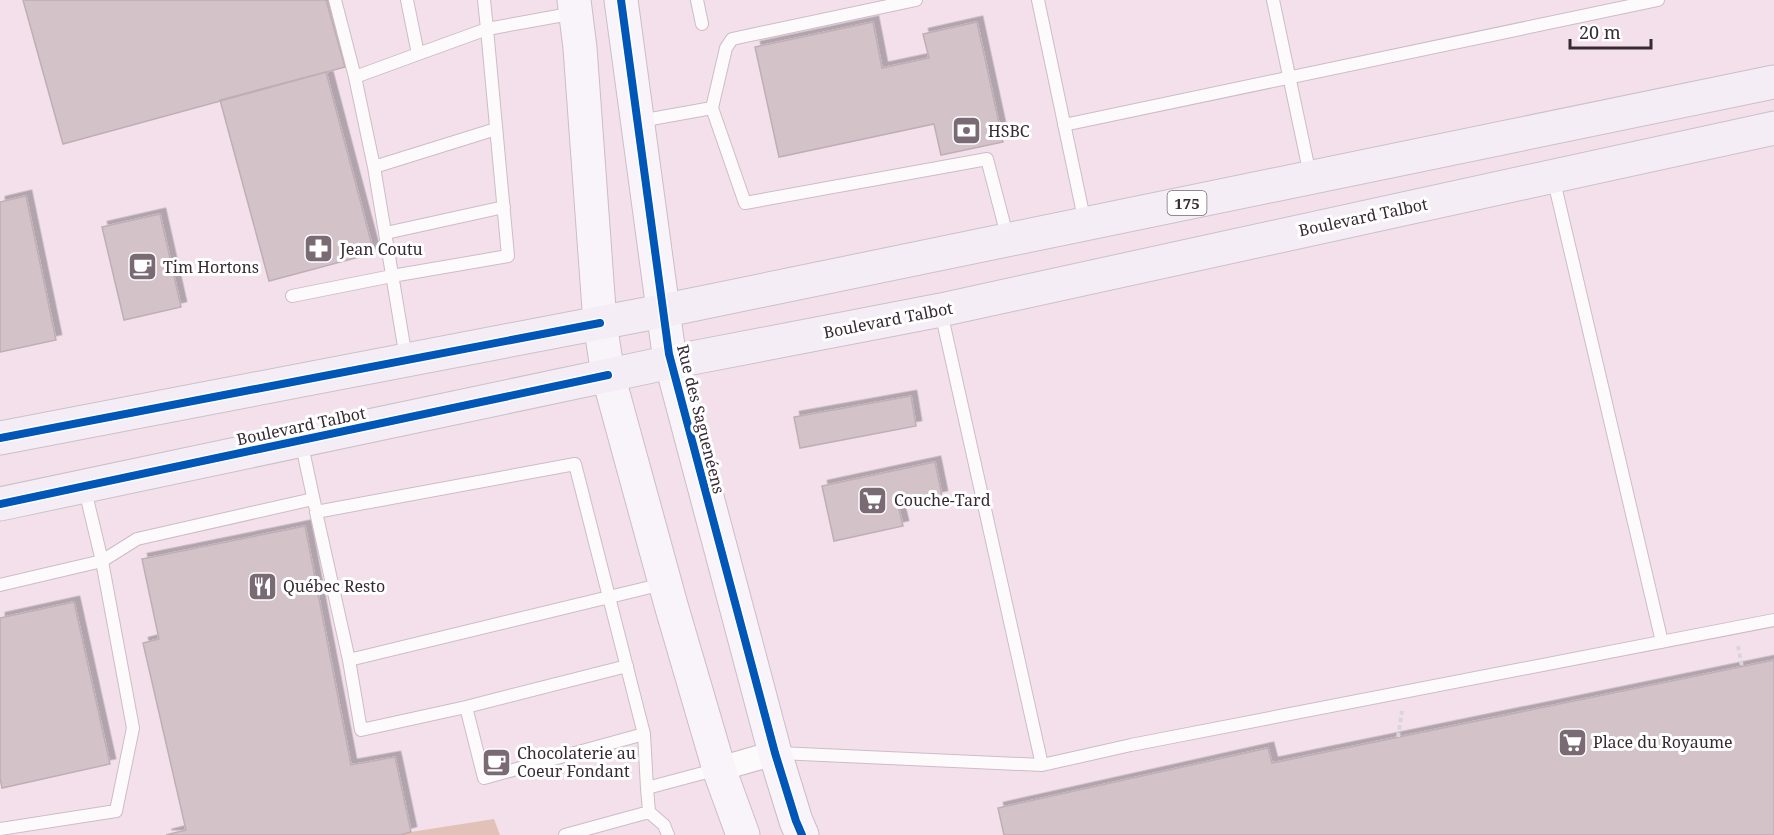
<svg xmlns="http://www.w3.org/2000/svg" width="1774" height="835" font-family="'Noto Serif',serif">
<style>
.forest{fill:#e1c1b8}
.building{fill:#d3c3c8;stroke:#bfafb4;stroke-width:1.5;filter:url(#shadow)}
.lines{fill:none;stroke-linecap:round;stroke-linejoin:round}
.lane-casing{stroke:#ccbdc5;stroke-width:14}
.street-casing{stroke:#ccbdc5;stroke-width:26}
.secondary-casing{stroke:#ccbdc5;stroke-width:35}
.primary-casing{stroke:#cbc1c7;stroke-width:35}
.path{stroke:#dbd5d8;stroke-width:4;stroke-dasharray:4.5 3;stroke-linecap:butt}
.lane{stroke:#fdfafc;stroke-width:12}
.street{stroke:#fdfafc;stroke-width:24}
.secondary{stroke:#f8f4f9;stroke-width:33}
.primary{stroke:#f4edf5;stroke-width:33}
.cycleway-casing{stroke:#fff;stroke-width:11}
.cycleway{stroke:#0057b8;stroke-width:8}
.labels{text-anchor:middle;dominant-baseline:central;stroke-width:6;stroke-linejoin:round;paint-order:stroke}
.shield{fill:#fff;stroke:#736a70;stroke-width:1.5}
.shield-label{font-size:15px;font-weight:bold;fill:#372a32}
.poi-label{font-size:16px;fill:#372a32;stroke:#fff;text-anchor:start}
.street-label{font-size:16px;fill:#372a32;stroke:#fff}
</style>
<defs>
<filter id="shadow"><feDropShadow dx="5.5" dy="-5.5" stdDeviation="0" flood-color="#0004"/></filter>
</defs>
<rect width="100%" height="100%" fill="#f3e0eb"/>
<path class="forest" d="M494,819L500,835H400L411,832Z"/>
<path class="building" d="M23,0H326L345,67L63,144Z
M873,22L882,68L929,58L923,34L977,22L1003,142L941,155L934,124L779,157L755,47Z
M326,72L374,253L269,281L220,100Z
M26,196L56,340L0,352V202Z
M160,214L181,307L124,320L102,227Z
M911,396L916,426L800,448L794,417Z
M935,462L942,496L898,505L903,526L834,541L822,486Z
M305,526L351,765L395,757L411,832L400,835H166L186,830L143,643L159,639L142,559Z
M74,602L110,764L2,788L0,778V618Z
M1774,660V835H1004L998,808L1268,748L1272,763Z"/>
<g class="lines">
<defs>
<path id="lane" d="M335,0L355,77L374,167L406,358
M484,0L487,29L575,13
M697,0L702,24
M1038,0L1085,223
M1273,0L1310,175
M355,77L418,54L407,0
M712,108L745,203L987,159L1008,239
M640,121L712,108L726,48L732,39L916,0
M1064,125L1658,0
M374,167L496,129
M1553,177L1662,642
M386,233L504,207
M292,296L392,276L508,256L487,29L418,54
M941,312L1042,765
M301,441L315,506
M0,585L102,561L137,539L313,499
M349,660L663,584
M627,666L466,707L361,730L349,660L316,512L575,464L644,734L647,788L718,769
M466,707L484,778L644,734
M779,753L1042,765L1131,745L1774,620
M649,812L664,825L668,835
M0,829L116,811L133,728L102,561L84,486
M565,835L649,812L647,788"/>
<path id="street" d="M719,769L775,753"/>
<path id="secondary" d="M574,0L580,48L600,323L608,375L671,605L719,769L743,835
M621,0L669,354L775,753L796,821L802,835"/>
<path id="primary" d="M0,438L662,311L1774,82
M0,504L671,362L941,310L1774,128"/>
</defs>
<use href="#lane" class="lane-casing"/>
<use href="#street" class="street-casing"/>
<use href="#secondary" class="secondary-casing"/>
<use href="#primary" class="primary-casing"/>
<path class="path" d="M1738,646L1742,667
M1398,737L1402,711"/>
<use href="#lane" class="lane"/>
<use href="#street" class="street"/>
<use href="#secondary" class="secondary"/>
<use href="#primary" class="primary"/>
<defs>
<path id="cycleway" d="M621,0L669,354L775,753L796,821L802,835
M0,438L600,323
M0,504L608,375"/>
</defs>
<use href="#cycleway" class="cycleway-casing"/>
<use href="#cycleway" class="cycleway"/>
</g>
<defs>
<symbol id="bank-square" viewBox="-11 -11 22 22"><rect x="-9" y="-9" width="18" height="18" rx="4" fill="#796a73" stroke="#fff"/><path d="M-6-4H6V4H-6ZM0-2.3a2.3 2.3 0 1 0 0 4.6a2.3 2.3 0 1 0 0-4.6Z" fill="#fff"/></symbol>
<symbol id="pharmacy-square" viewBox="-11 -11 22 22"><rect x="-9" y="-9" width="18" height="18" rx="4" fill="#796a73" stroke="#fff"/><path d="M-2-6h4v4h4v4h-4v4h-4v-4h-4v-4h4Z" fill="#fff"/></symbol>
<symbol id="cafe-square" viewBox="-11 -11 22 22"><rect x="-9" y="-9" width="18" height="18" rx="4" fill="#796a73" stroke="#fff"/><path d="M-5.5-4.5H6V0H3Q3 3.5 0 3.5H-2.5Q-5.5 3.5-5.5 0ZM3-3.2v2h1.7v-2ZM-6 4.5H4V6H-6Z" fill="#fff"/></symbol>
<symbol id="supermarket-square" viewBox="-11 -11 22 22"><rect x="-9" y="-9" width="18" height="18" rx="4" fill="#796a73" stroke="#fff"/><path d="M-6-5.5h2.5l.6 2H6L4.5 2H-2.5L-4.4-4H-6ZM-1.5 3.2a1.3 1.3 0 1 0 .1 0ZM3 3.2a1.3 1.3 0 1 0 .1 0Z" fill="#fff"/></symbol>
<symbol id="restaurant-square" viewBox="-11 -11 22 22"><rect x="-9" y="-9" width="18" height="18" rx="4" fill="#796a73" stroke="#fff"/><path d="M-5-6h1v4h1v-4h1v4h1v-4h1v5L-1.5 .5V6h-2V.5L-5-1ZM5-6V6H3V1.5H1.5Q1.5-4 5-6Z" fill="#fff"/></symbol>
</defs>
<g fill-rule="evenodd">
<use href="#bank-square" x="950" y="114" width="33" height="33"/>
<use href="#pharmacy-square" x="302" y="232" width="33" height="33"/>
<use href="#cafe-square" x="126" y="250" width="33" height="33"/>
<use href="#supermarket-square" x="856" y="484" width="33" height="33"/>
<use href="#restaurant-square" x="246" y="570" width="33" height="33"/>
<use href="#supermarket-square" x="1556" y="726" width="33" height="33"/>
<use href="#cafe-square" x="480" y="746" width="33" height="33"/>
</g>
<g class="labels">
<rect class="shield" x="1167.5" y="191" width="39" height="24" rx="4.5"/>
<g class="shield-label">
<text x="1187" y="203">175</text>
</g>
<g class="poi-label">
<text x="988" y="131">HSBC</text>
<text x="340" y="249">Jean Coutu</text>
<text x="163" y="267">Tim Hortons</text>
<text x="894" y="500">Couche-Tard</text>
<text x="283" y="586">Québec Resto</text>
<text x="1593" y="742">Place du Royaume</text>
<text x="517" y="753">Chocolaterie au<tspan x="517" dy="18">Coeur Fondant</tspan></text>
</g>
<g class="street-label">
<text transform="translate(1363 217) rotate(-12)">Boulevard Talbot</text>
<text transform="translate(888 320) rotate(-11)">Boulevard Talbot</text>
<text transform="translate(701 419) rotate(76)">Rue des Saguenéens</text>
<text transform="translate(301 426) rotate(-12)">Boulevard Talbot</text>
</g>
</g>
<path d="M1570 39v9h81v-9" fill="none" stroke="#372a32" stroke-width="3"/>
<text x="1579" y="39" font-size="18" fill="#372a32" stroke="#ffffff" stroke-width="4.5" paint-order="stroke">20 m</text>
</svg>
